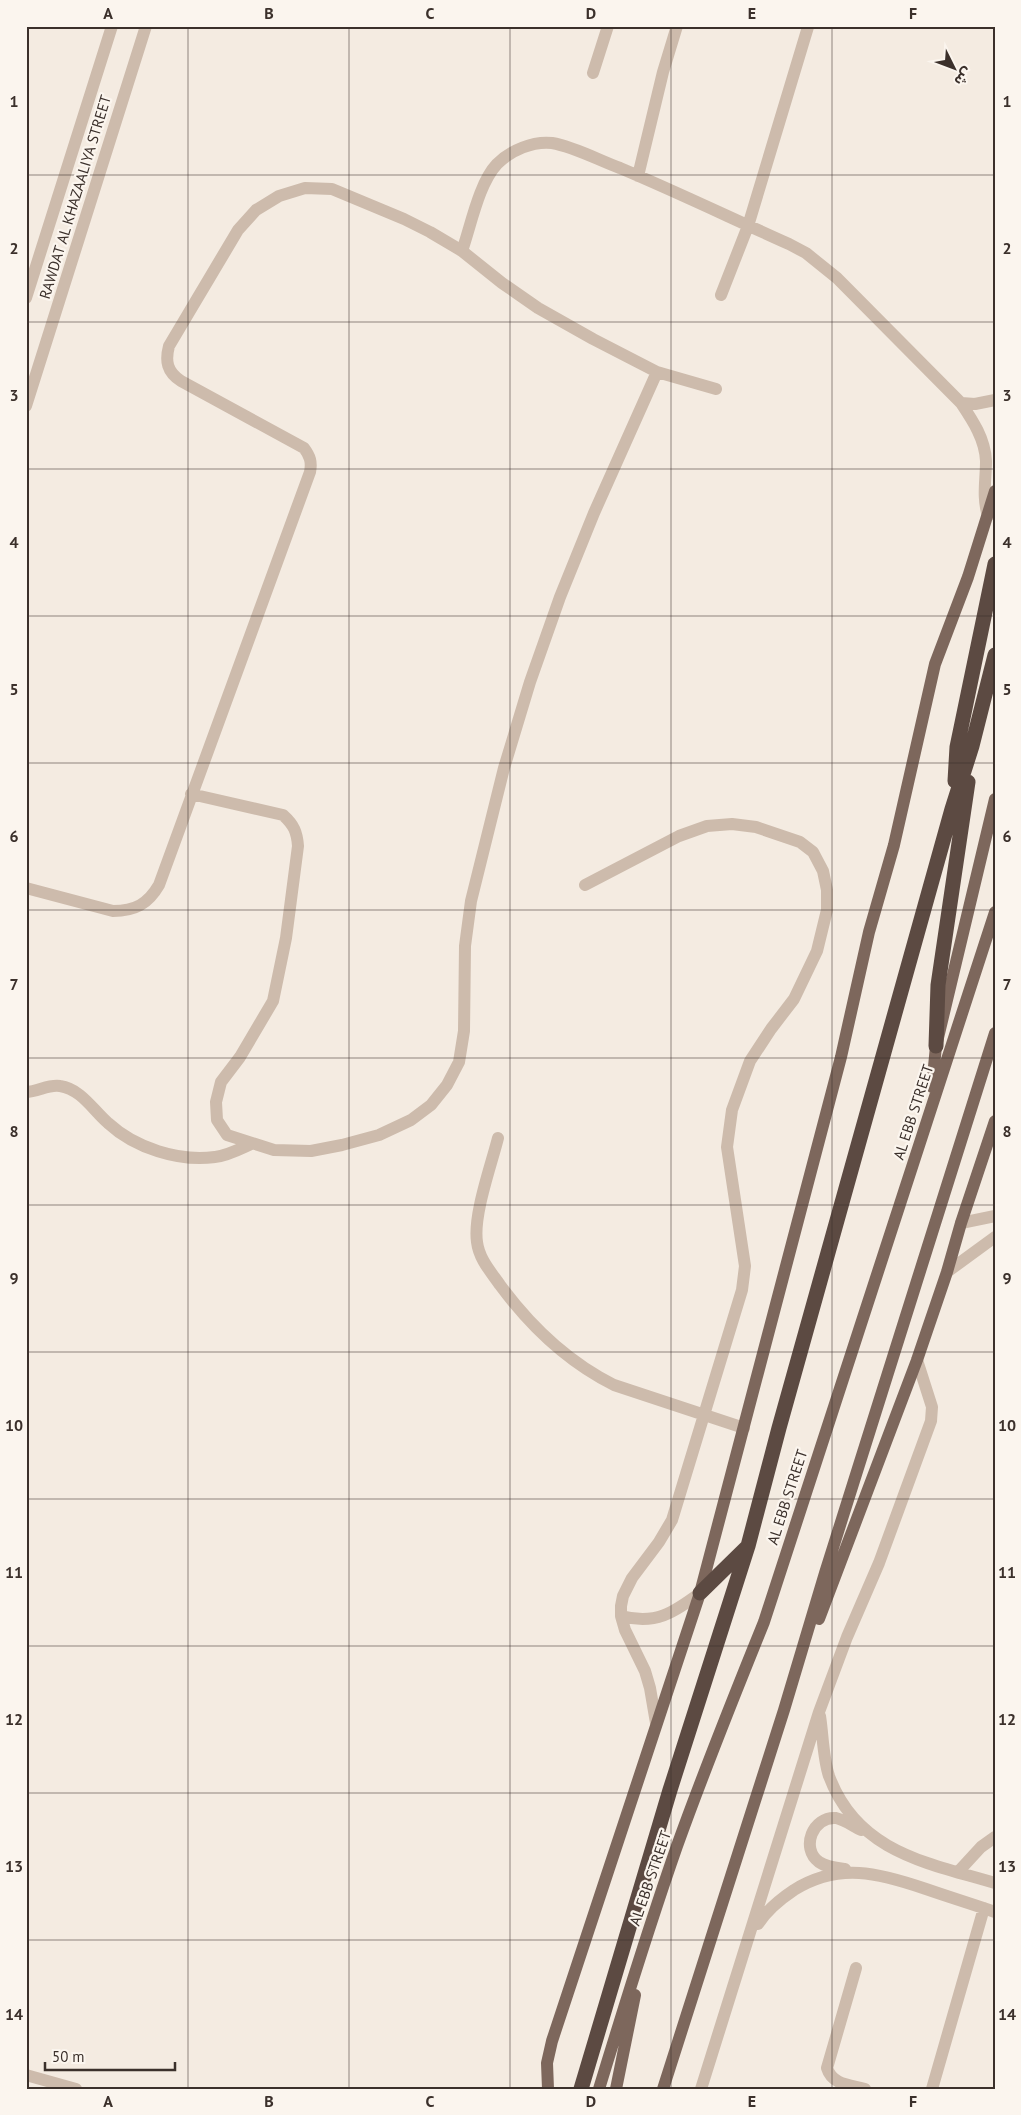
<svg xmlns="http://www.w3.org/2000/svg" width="1021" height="2115" font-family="'PT Sans','Noto Sans Arabic',sans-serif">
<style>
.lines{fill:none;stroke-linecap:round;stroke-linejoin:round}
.minor{stroke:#cdbbac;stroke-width:12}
.major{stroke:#7d675c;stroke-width:12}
.highway{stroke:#5c4a42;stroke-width:15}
.grid{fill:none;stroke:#3b302b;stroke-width:1;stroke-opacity:0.55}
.labels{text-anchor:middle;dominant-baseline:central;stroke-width:4.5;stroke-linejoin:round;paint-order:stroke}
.street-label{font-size:15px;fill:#3b302b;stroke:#fbf5ee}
.neatline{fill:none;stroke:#3b302b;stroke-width:2}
.grid-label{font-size:16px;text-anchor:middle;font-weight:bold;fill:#3b302b}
</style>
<rect width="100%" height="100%" fill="#f4ebe1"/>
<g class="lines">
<path class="minor" d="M593,73L608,26
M638,176L663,72L677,26
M462,251C471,225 479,183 497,164C511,150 533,141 552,143C575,147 598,160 620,168C677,192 733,219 789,244L806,253L837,278L961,403C973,421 985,439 986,461C986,480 982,497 988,516
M721,295L748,226L808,27
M26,298L112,26
M961,403L975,404L995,400
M26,406L146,26
M191,794L283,815C294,825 297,832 298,846L286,938L273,1001L240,1057L221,1082L216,1102L217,1120L227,1135L274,1150L311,1151L342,1145L379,1135L411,1120L431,1105L447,1085L459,1062L464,1031L465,946L471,901L504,768L530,682L560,597L594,513L657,372
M585,885L679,836L707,826L732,824L756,827L800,842L813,852L823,871L827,890V910L817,951L794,999L771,1029L750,1061L732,1110L727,1147L745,1266L742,1290L672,1520L659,1542L632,1578L623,1596L621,1606V1616L625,1630L645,1671L650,1688L656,1723
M26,888L113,911C135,911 148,904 159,885L310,472C312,462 310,456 304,448L181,381C167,372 165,361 169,346L238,230L256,210L279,196L305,188L332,189L404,219L430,232L462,251L502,283L538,308L593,339L657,372L716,389
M26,1092C38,1092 48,1084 60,1086C81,1089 93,1110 108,1123C135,1148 179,1162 215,1157C227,1156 240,1149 251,1144
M498,1138C491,1166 473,1215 477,1242C479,1259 491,1272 500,1285C531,1327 568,1362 614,1385L744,1428
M961,1223L995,1216
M947,1272L995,1237
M621,1616C656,1625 673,1613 700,1593
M820,1716C823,1735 823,1758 829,1776C857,1852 927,1863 995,1883
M845,1869C836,1868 826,1867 819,1862C800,1848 813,1816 836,1818C845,1820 853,1826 861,1830
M958,1872L981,1847L995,1837
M758,1924C767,1910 779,1900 794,1890C839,1862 879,1873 926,1889C949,1897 972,1904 995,1912
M856,1968L827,2068C832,2085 851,2085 865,2089
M26,2075L76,2089
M701,2089L819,1712L847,1637L879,1563L931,1421L932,1407L917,1360
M932,2089L984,1908"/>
<path class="major" d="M932,1087L936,1046L995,799
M819,1619L917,1360L947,1272L961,1223L995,1121
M548,2089L547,2063L552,2041L700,1593L841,1057L869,932L894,845L935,664L968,577L995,491
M599,2089C624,2007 649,1926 677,1846C704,1771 734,1696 764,1622L995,912
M616,2089L635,1995
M663,2089L784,1710L825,1573L995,1033"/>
<path class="highway" d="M955,781L957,747L995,564
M936,1046L938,985L968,782
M700,1593L747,1547
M581,2089L670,1790L748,1546L779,1428L952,809L972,746L995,655"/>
</g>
<path class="grid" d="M188,26V2089M349,26V2089M510,26V2089M671,26V2089M832,26V2089M26,175H995M26,322H995M26,469H995M26,616H995M26,763H995M26,910H995M26,1058H995M26,1205H995M26,1352H995M26,1499H995M26,1646H995M26,1793H995M26,1940H995"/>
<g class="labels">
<g class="street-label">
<text transform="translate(75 197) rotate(-73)">RAWDAT AL KHAZAALIYA STREET</text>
<text transform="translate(913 1112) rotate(-72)">AL EBB STREET</text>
<text transform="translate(787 1497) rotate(-72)">AL EBB STREET</text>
<text transform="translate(650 1878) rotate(-71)">AL EBB STREET</text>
</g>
</g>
<rect width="1021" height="2115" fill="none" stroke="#fbf5ee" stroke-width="55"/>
<g transform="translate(954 68) rotate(132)" stroke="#fbf5ee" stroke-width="4" paint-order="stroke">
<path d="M0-4L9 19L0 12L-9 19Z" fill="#3b302b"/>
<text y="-8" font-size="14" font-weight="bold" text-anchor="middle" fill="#3b302b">ش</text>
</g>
<path d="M45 2062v8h130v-8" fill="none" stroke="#3b302b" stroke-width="2.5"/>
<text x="52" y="2062" font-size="15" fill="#3b302b" stroke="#fbf5ee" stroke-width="4" paint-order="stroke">50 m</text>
<rect x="28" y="28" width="966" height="2060" class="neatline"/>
<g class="grid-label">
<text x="108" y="19">A</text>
<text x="269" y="19">B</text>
<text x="430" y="19">C</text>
<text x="591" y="19">D</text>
<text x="752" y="19">E</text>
<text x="913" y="19">F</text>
<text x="14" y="107">1</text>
<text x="1007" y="107">1</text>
<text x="14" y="254">2</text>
<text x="1007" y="254">2</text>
<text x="14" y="401">3</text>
<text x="1007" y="401">3</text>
<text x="14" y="548">4</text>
<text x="1007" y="548">4</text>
<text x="14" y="695">5</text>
<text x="1007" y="695">5</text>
<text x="14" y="842">6</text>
<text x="1007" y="842">6</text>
<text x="14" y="990">7</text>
<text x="1007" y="990">7</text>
<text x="14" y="1137">8</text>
<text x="1007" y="1137">8</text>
<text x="14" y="1284">9</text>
<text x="1007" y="1284">9</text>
<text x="14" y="1431">10</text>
<text x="1007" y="1431">10</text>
<text x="14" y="1578">11</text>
<text x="1007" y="1578">11</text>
<text x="14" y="1725">12</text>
<text x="1007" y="1725">12</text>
<text x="14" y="1872">13</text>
<text x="1007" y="1872">13</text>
<text x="14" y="2020">14</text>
<text x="1007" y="2020">14</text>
<text x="108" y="2107">A</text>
<text x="269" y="2107">B</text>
<text x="430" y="2107">C</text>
<text x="591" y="2107">D</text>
<text x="752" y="2107">E</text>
<text x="913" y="2107">F</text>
</g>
</svg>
